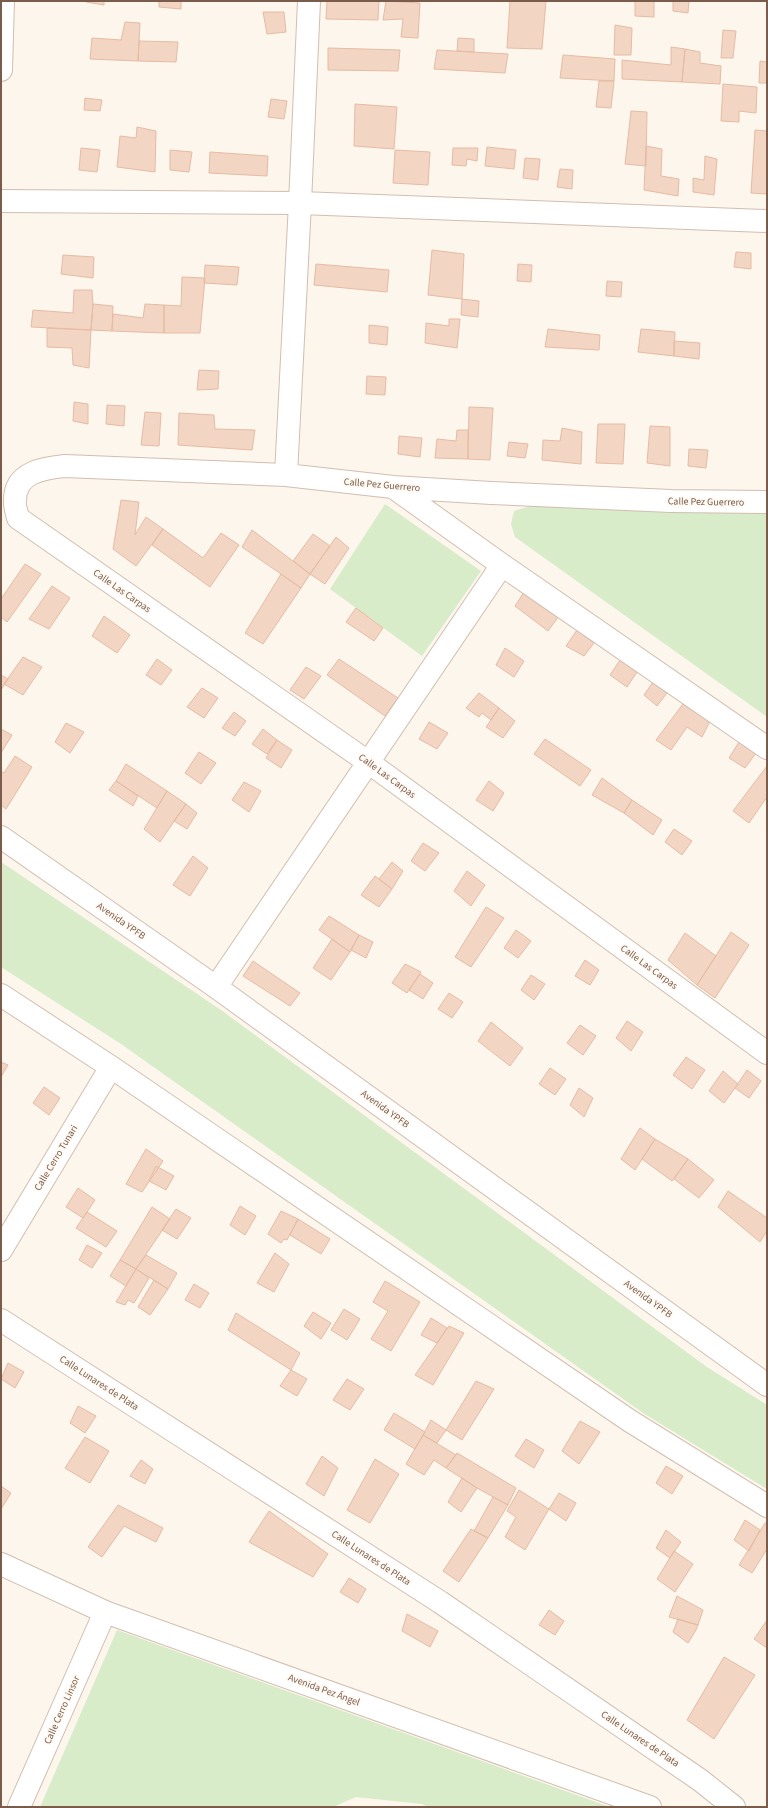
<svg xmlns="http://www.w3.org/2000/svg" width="768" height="1808" font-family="'Source Sans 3',sans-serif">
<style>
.green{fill:#d8ecc9}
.building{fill:#f3d5c3;stroke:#e6bba3}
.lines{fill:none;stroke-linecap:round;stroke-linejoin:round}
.minor-casing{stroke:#d1beb0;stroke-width:24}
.minor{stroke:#fff;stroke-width:22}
.labels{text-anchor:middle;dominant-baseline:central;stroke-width:4;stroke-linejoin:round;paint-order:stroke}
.street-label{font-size:10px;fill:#7a5c4d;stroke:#fffaf3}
</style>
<rect width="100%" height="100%" fill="#fdf6ec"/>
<path class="green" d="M385,504L481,571L422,656L330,589Z
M530,506L767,513V717L515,537L511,524L514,511Z
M1,862L221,1010L707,1367L767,1405V1489L643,1413L121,1044L1,967Z
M117,1630L610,1807H428L422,1804L356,1797L333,1807H40Z"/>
<path class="building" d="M86,1H104V5L86,2Z
M159,1H181V9L159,7Z
M327,1H379L378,20L326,19Z
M386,1L420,3L418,38L401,37L403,19L383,20Z
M510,1H546L542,49L507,48Z
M635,1H654V17L635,16Z
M673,1H689L688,13L673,11Z
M263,12H284L286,32L267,34Z
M125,22L140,23L138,61L90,59L92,38L121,40Z
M615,25L632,28L631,55H614Z
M723,30L736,31L733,58H721Z
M458,38L474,39V52L457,51Z
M139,41L178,42L176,62L138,61Z
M671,47L685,49L682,82L622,79V60L671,65Z
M328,48L400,50L398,71L328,70Z
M685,49L700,52V63L721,66L720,84L682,82Z
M437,50L508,54L505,73L434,69Z
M563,55L615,59L614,81L560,78Z
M760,61L767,62V83H759Z
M599,81H614L611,108L596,107Z
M723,84L757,87L756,113L739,111V122L721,121Z
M85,98L102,100L100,111L84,110Z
M271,99L287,101L284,119L268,117Z
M355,104L397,107L394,149L354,146Z
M631,111L647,112L646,166L625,164Z
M137,127L156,131L155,172L117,167L120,136L136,138Z
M755,130L767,131V194L751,193Z
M646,146L662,149L661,176L679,179L678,196L644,190Z
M487,147L516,150L514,169L485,166Z
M81,148L100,150L97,172L79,170Z
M453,148H478L477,161L467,159L466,166L452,165Z
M170,150L192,152L189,172L170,170Z
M395,150L430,152L428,185L393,183Z
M210,152L268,156L267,176L209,173Z
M705,156L717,159L714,195L693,192V178L704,180Z
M525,158L540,159L538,180L523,178Z
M560,169L573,170L572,189L557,187Z
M432,250L464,254L462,299L428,295Z
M736,252L751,253V269L734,267Z
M63,255L94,257L93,278L61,274Z
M316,264L389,270L387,292L314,285Z
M518,264L532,265L531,282L517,281Z
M205,265L239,267L237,285L204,283Z
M182,277L205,278L200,333H164V305L181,306Z
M607,281L622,282L621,297L606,296Z
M74,290H92L93,304L91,330L31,327L33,310L73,313Z
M462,299L479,301L478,317L461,315Z
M93,304L113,306L112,331L91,330Z
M145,304L164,305V333L112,331L113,314L143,318Z
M449,319H460L457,348L425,343L426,323L449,326Z
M369,325L388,327L387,345L369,343Z
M47,328L91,330L89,368L73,365L72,348L47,347Z
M548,329L600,335L599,350L545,347Z
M641,329L675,332L674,356L638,352Z
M674,341L700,343L699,359L674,356Z
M199,370L219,371L218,389L197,390Z
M367,376L386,377L385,395L366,394Z
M74,402L88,404V424L73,421Z
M107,405L125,406L124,426L106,424Z
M469,407L493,408L490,460L468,459Z
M145,412L161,413L159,446L141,445Z
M179,413L214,415L215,429L255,430L252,450L178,445Z
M598,424H625L623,464L596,463Z
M650,426L670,427V466L647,463Z
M562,428L582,432L581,464L542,460L543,440L560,441Z
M457,430H468V459L435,458L437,439L456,441Z
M399,436L422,438L420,457L398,454Z
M509,442L528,444L525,458L507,456Z
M689,449L708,450L706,468L688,466Z
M121,500L139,502L135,535L146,517L163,529L136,566L113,549Z
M163,529L203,558L221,533L239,545L210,587L152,545Z
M252,530L310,574L301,588L242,547Z
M313,534L330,546L310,574L293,561Z
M336,537L349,548L325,584L310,574Z
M25,564L41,574L7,622L1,617V599Z
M281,574L301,588L263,644L245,633Z
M52,586L70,598L49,629L29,619Z
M524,592L559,616L548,631L515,606Z
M356,608L383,628L374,641L346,622Z
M104,616L130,635L117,653L92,636Z
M577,630L594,643L584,656L566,646Z
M505,648L524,661L514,677L496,665Z
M23,657L42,667L23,695L4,684Z
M157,659L172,670L161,685L146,675Z
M339,659L398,698L385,716L327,675Z
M620,660L637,672L627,687L610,675Z
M306,667L321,676L304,699L290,690Z
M1,675L8,679L1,690Z
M653,682L667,693L657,706L644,695Z
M202,688L218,698L204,718L187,707Z
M479,693L499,708L491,720L482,713L479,717L466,708Z
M683,704L710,721L702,737L687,727L671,750L656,740Z
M499,708L515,721L503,738L486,727Z
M234,712L246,721L235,736L222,728Z
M429,722L448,733L437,749L419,739Z
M66,723L84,732L70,753L55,742Z
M1,729L12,735L1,753Z
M263,729L277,740L267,754L252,744Z
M545,739L591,770L580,786L534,754Z
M277,740L292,750L281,768L266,758Z
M739,742L756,753L745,768L729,758Z
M199,752L216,763L201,784L185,773Z
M15,756L32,767L6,809L1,805V771L4,773Z
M126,764L167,791L157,808L116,781Z
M767,766V797L749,823L733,811Z
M602,778L632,800L624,813L592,795Z
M116,781L138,796L133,806L109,790Z
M489,781L504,793L493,811L476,800Z
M244,782L261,791L249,812L232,800Z
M167,791L186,804L160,842L144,829Z
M632,800L662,820L653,835L624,813Z
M186,804L197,813L187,829L174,821Z
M674,829L692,841L682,855L665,842Z
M423,843L439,853L425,871L411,861Z
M193,856L208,868L190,896L173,885Z
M392,862L403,871L392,889L379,879Z
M467,871L485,885L471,906L454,891Z
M375,876L392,889L379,907L361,895Z
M486,907L504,918L471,967L455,957Z
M329,916L359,935L350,952L319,930Z
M516,930L531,941L518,958L504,948Z
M731,932L749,945L715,998L697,985Z
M685,933L716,956L697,985L668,960Z
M359,935L373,942L366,958L351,950Z
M332,939L350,952L331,980L313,968Z
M585,960L599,970L590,985L575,976Z
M253,961L300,993L290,1006L243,976Z
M405,964L421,972L407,993L392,983Z
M420,974L433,983L423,999L409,990Z
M531,975L545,984L534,1000L521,990Z
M449,993L463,1002L452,1018L438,1009Z
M627,1021L643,1032L631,1051L616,1038Z
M491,1022L523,1048L510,1066L478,1041Z
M580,1025L596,1036L583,1055L567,1043Z
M686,1057L705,1070L692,1089L673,1075Z
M1,1062L8,1065L1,1077Z
M550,1068L566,1079L555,1095L539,1084Z
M747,1070L761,1081L749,1098L735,1088Z
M723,1071L738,1084L724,1103L709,1091Z
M44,1087L60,1098L49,1115L33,1103Z
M579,1088L593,1098L584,1117L570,1105Z
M640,1128L655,1139L635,1170L621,1159Z
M655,1139L688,1159L672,1181L642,1159Z
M146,1149L163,1161L142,1192L126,1184Z
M688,1159L714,1180L699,1198L674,1179Z
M156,1166L174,1176L166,1190L149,1181Z
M78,1188L95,1200L83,1218L66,1207Z
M728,1191L767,1218V1231L760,1242L718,1207Z
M240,1206L256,1216L245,1235L230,1225Z
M152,1207L170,1219L136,1269L120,1260Z
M176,1209L191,1218L177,1239L162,1230Z
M281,1211L298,1219L287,1240L284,1239L281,1243L268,1234Z
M87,1212L117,1231L106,1247L76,1228Z
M298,1219L330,1239L321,1254L290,1235Z
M87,1245L102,1253L92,1268L79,1260Z
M275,1253L289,1264L274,1292L257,1283Z
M146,1255L177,1273L168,1289L136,1269Z
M120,1260L136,1269L126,1286L110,1276Z
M136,1269L149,1278L134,1303L128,1300L125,1305L116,1302Z
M154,1280L168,1289L150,1315L138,1307Z
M385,1281L420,1302L391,1351L371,1339L388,1311L373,1302Z
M194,1284L209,1293L200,1308L185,1300Z
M344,1309L360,1319L347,1340L331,1330Z
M313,1312L331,1323L321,1339L304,1326Z
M236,1313L300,1353L291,1370L228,1330Z
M431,1318L447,1328L437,1343L421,1335Z
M449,1326L464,1333L433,1385L415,1375Z
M8,1363L24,1372L15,1388L1,1379Z
M291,1370L307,1379L297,1396L280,1386Z
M347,1379L364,1389L350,1410L333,1400Z
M476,1381L494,1389L462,1440L446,1430Z
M78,1406L96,1416L85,1433L70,1423Z
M394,1413L425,1432L415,1449L384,1430Z
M431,1420L446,1430L437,1443L423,1435Z
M580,1421L600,1432L579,1464L562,1451Z
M423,1435L456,1455L446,1468L434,1460L424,1475L406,1464Z
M85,1437L109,1451L90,1483L65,1468Z
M526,1439L544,1450L534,1468L515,1456Z
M457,1453L516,1488L508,1505L477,1488L446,1468Z
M322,1456L338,1468L324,1496L306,1484Z
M375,1459L399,1474L370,1523L347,1510Z
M141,1460L153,1469L145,1484L130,1476Z
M666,1466L683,1476L672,1494L656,1483Z
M462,1478L477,1488L461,1512L448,1502Z
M1,1486L11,1493L1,1509Z
M519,1490L549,1509L525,1550L505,1537L516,1517L507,1511Z
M559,1493L576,1503L566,1521L549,1509Z
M493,1497L508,1505L488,1538L474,1531Z
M118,1505L163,1528L156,1542L124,1526L102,1557L88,1547Z
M269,1511L328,1554L313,1577L249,1542Z
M745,1520L760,1530L749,1551L734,1540Z
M765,1523L767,1524V1549L752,1573L739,1565Z
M471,1529L488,1538L459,1582L443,1571Z
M666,1530L681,1542L670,1558L656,1548Z
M674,1551L693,1564L675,1592L657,1579Z
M349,1578L366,1589L358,1603L340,1592Z
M677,1596L703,1610L698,1625L669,1617Z
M549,1610L564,1621L555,1635L539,1625Z
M407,1614L438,1631L430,1647L402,1631Z
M678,1619L698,1625L696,1630L688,1643L673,1632Z
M767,1620V1648L754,1639Z
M724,1657L755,1675L714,1739L687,1720Z"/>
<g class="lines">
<defs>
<path id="minor" d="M1,70L3,1
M1,201L300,203L767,221
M286,475L300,203L309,1
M393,487L502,565L767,748
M767,502L671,501L491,493L393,487L286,475L65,466C44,468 15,472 15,500C14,505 17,513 18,518L368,762L767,1053
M1,837L216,987L767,1385
M216,987L502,565
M1,995L111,1067L630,1421L767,1506
M1,1250L111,1067
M1,1320L440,1602L700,1780L734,1807
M1,1564L105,1612L650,1807
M19,1807L105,1612"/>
</defs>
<use href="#minor" class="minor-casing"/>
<use href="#minor" class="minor"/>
</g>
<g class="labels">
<g class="street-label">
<text transform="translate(382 485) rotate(5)">Calle Pez Guerrero</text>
<text transform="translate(706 502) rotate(1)">Calle Pez Guerrero</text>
<text transform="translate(122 591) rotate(35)">Calle Las Carpas</text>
<text transform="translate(387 776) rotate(36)">Calle Las Carpas</text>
<text transform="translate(121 921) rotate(35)">Avenida YPFB</text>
<text transform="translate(649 967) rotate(36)">Calle Las Carpas</text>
<text transform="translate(385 1109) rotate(36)">Avenida YPFB</text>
<text transform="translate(56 1158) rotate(-59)">Calle Cerro Tunari</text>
<text transform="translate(648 1299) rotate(36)">Avenida YPFB</text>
<text transform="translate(99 1383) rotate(33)">Calle Lunares de Plata</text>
<text transform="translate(371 1558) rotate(33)">Calle Lunares de Plata</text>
<text transform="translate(324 1690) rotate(20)">Avenida Pez Ángel</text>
<text transform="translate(62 1710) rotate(-66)">Calle Cerro Linsor</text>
<text transform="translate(640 1739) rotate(34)">Calle Lunares de Plata</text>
</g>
</g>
<rect width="768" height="1808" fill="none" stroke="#7a5c4d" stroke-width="4"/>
</svg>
